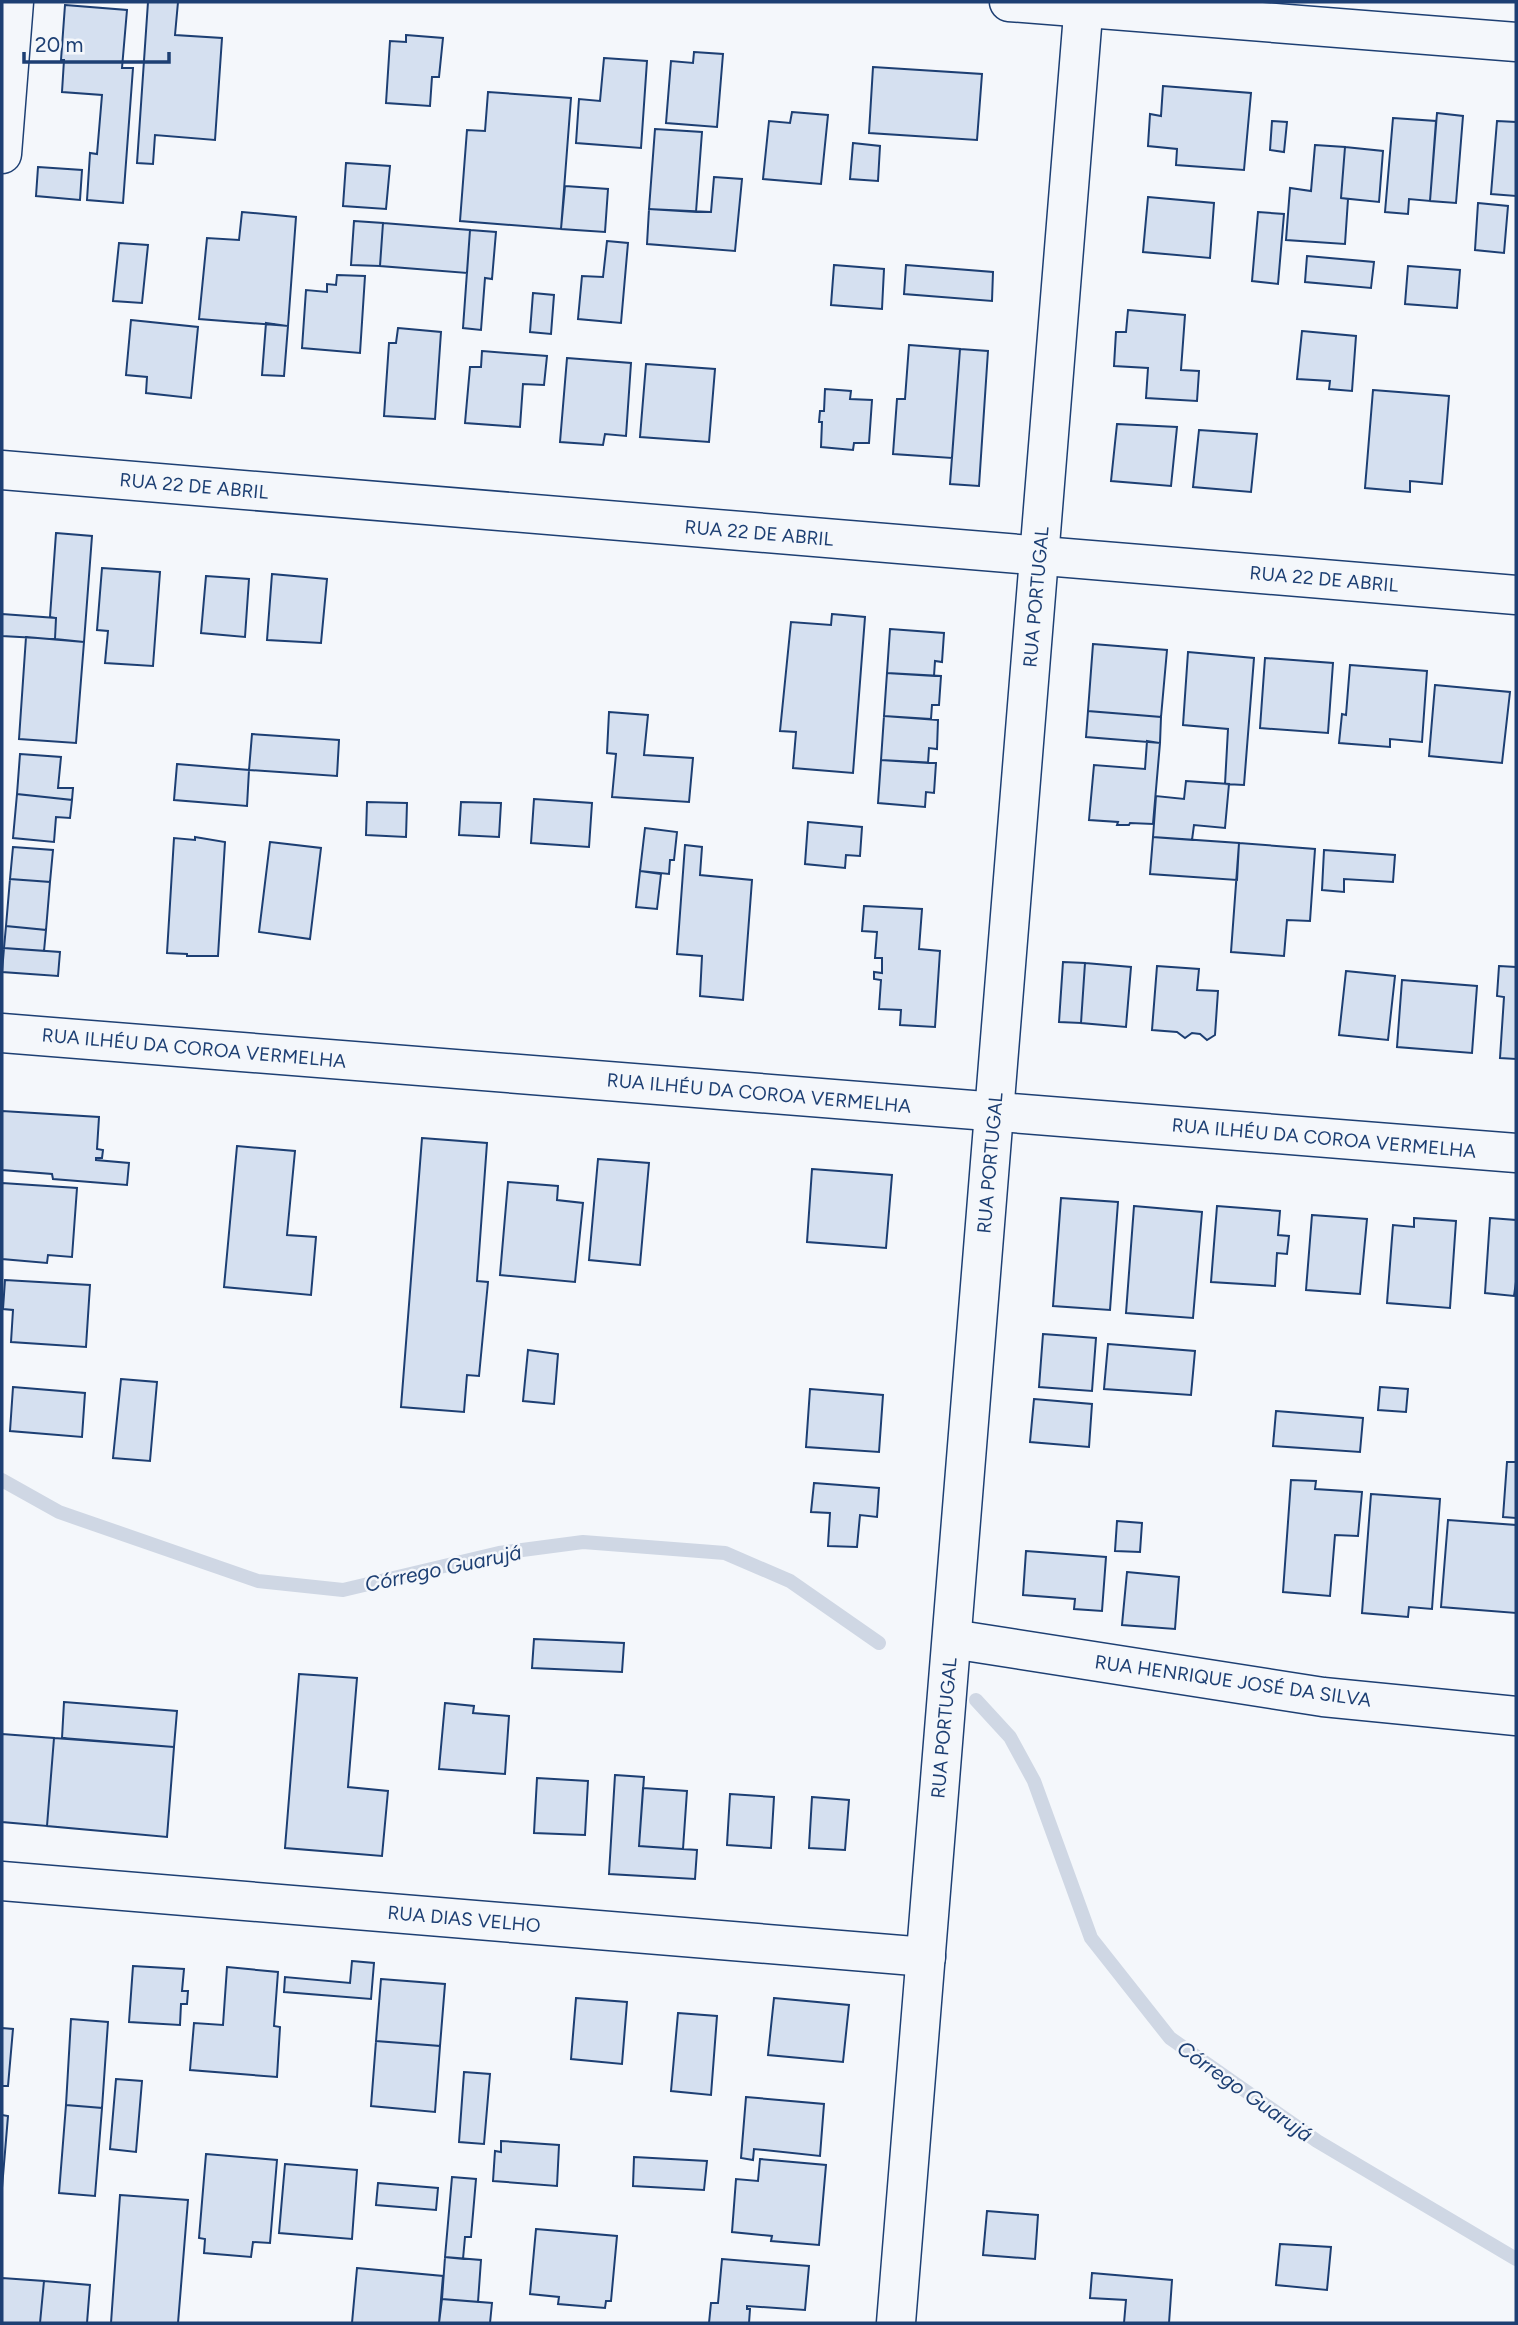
<svg xmlns="http://www.w3.org/2000/svg" width="1518" height="2325" font-family="Figtree,sans-serif">
<style>
.lines{fill:none;stroke-linecap:round;stroke-linejoin:round}
.stream{stroke:#cfd7e4;stroke-width:14}
.building{fill:#d5e0f0;stroke:#1d3f73;stroke-width:2}
.minor-casing{stroke:#1d3f73;stroke-width:41}
.tertiary-casing{stroke:#1d3f73;stroke-width:41}
.secondary-casing{stroke:#1d3f73;stroke-width:41}
.minor{stroke:#f4f7fb;stroke-width:38}
.tertiary{stroke:#f4f7fb;stroke-width:38}
.secondary{stroke:#f4f7fb;stroke-width:38}
.labels{text-anchor:middle;dominant-baseline:central;stroke-width:5;stroke-linejoin:round;paint-order:stroke}
.street-label{font-size:19px;fill:#1d3f73;stroke:#f4f7fb}
.water-label{font-size:21px;font-style:italic;fill:#1d3f73;stroke:#f4f7fb}
</style>
<rect width="100%" height="100%" fill="#f4f7fb"/>
<g class="lines">
<path class="stream" d="M2,1480L59,1512L258,1581L343,1590L499,1553L583,1542L725,1553L790,1581L879,1643
M976,1700L1010,1737L1034,1781L1091,1938L1170,2038L1317,2141L1516,2259"/>
</g>
<path class="building" d="M148,2H178L175,35L222,38L215,140L155,135L153,164L137,163Z
M65,5L127,10L122,68H133L123,203L87,200L90,153L97,154L102,95L62,92L64,60H61Z
M406,35L443,38L439,77H432L430,106L386,103L390,41L406,42Z
M694,52L723,54L717,127L666,123L671,61L693,63Z
M604,58L647,61L641,148L576,143L579,99L600,101Z
M873,67L982,74L977,140L869,133Z
M1163,86L1251,93L1244,170L1176,165L1177,149L1148,146L1150,114L1161,116Z
M488,92L571,98L561,229L460,221L467,130L485,131Z
M792,112L828,115L821,184L763,179L769,121L790,123Z
M1437,113L1463,116L1456,203L1430,201Z
M1393,118L1436,121L1430,201L1409,199L1408,214L1385,212Z
M1272,121L1287,122L1284,152L1270,150Z
M1497,121L1516,122V196L1491,194Z
M655,129L702,132L696,212L649,209Z
M853,143L880,146L878,181L850,179Z
M1315,145L1345,147L1341,198L1348,199L1345,244L1286,240L1290,188L1311,191Z
M1345,147L1383,151L1379,202L1341,198Z
M346,163L390,166L386,209L343,206Z
M38,167L82,170L80,200L36,196Z
M714,177L742,179L735,251L647,244L649,209L711,212Z
M565,186L608,189L605,232L561,229Z
M1148,197L1214,203L1210,258L1143,252Z
M1478,203L1508,206L1504,253L1475,250Z
M242,212L296,217L288,326L199,319L207,238L239,240Z
M1258,212L1284,214L1278,284L1252,281Z
M354,221L383,223L380,266L351,265Z
M383,223L470,230L467,273L380,266Z
M470,230L496,232L492,279L485,278L481,330L463,328Z
M607,241L628,243L621,323L578,319L582,276L603,277Z
M119,243L148,245L142,303L113,301Z
M1307,256L1374,262L1371,288L1305,282Z
M834,265L884,269L882,309L831,305Z
M906,265L993,272L992,301L904,294Z
M1408,266L1460,270L1457,308L1405,304Z
M337,275L365,276L360,353L302,348L306,290L327,292V284L336,285Z
M533,293L554,295L551,334L530,332Z
M1128,310L1185,315L1181,370L1199,371L1197,401L1146,398L1148,368L1114,366L1116,332H1126Z
M131,320L198,327L191,398L146,393L147,377L126,375Z
M266,323L288,326L284,376L262,375Z
M398,328L441,332L435,419L384,416L389,343H396Z
M1302,331L1356,336L1352,391L1329,389L1330,381L1297,379Z
M909,345L960,349L952,458L893,454L897,399H905Z
M960,349L988,351L979,486L950,484Z
M482,351L547,356L544,385L523,384L520,427L465,423L470,367H481Z
M567,358L631,363L626,436L605,434L603,445L560,442Z
M646,364L715,369L709,442L640,437Z
M825,389L851,391L850,399L872,400L869,443H854L853,450L821,447L822,422H819L820,411H824Z
M1373,390L1449,396L1442,484L1410,481V492L1365,488Z
M1117,424L1177,427L1171,486L1111,481Z
M1199,430L1257,434L1251,492L1193,487Z
M56,533L92,536L84,642L55,639L56,618L50,617Z
M102,568L160,572L153,666L105,663L108,631L97,630Z
M272,574L327,579L321,643L267,640Z
M206,576L249,579L245,637L201,633Z
M2,614L56,618L55,639L2,636Z
M832,614L865,617L853,773L793,768L796,732L780,731L791,622L831,625Z
M890,629L944,633L942,662L935,661L934,676L887,673Z
M26,637L84,642L76,743L19,739Z
M1093,644L1167,650L1161,717L1088,711Z
M1188,652L1254,658L1244,785L1225,784L1228,729L1183,725Z
M1265,658L1333,663L1328,733L1260,728Z
M1350,665L1427,671L1422,742L1390,739V747L1339,743L1342,714L1346,715Z
M887,673L941,676L939,705H932L931,719L884,716Z
M1435,685L1510,692L1502,763L1429,756Z
M1088,711L1161,717L1160,743L1086,737Z
M609,712L648,715L644,755L693,758L689,802L612,797L616,754L607,753Z
M884,716L938,720L937,749L929,748L928,763L881,760Z
M252,734L339,740L337,776L249,770Z
M1147,741L1160,743L1153,824L1130,823L1129,825H1117L1118,822L1089,820L1094,765L1145,769Z
M20,754L61,757L58,788H73L72,800L17,794Z
M881,760L936,763L934,793L926,792L925,807L878,803Z
M177,764L249,770L247,806L174,800Z
M1186,781L1229,784L1225,828L1194,825L1192,840L1153,837L1156,796L1184,799Z
M17,794L72,800L70,818L56,817L54,842L13,838Z
M534,799L592,803L589,847L531,843Z
M367,802L407,803L406,837L366,835Z
M461,802L501,803L499,837L459,835Z
M808,822L862,827L860,856L846,855L845,868L805,864Z
M645,828L677,832L674,860H670L669,874L640,871Z
M195,837L225,842L218,956H187V954L167,953L174,838L195,840Z
M1153,837L1239,843L1237,880L1150,874Z
M270,842L321,848L310,939L259,932Z
M1239,843L1315,849L1310,921L1287,920L1284,956L1231,952Z
M685,845L702,847L700,875L752,880L743,1000L700,996L702,956L677,954Z
M13,847L53,850L50,882L10,879Z
M1324,850L1395,855L1393,882L1344,879V892L1322,890Z
M640,871L661,874L657,909L636,907Z
M10,879L50,882L46,930L6,926Z
M864,906L922,909L919,949L940,951L935,1027L900,1025L901,1010L879,1009L881,980L874,979V972L882,973V958H875L877,932L862,931Z
M6,926L46,930L44,951L4,948Z
M4,948L60,952L58,976L2,972Z
M1063,962L1085,963L1081,1023L1059,1022Z
M1085,963L1131,967L1126,1027L1081,1023Z
M1157,966L1199,969L1197,990L1218,991L1215,1035L1207,1040L1200,1034L1192,1033L1185,1038L1177,1032L1152,1030Z
M1499,966L1516,967V1059L1500,1058L1504,997L1497,996Z
M1346,971L1395,976L1388,1040L1339,1035Z
M1402,980L1477,986L1472,1053L1397,1047Z
M2,1111L99,1117L97,1149L103,1150L102,1158H96V1160L129,1163L127,1185L53,1179L52,1174L2,1170Z
M422,1138L487,1143L477,1281L488,1282L479,1376L467,1375L464,1412L401,1407Z
M237,1146L295,1151L287,1235L316,1237L311,1295L224,1287Z
M598,1159L649,1163L640,1265L589,1260Z
M812,1169L892,1175L886,1248L807,1242Z
M508,1182L558,1186L557,1200L583,1203L575,1282L500,1275Z
M2,1183L77,1188L72,1257L48,1255L47,1263L2,1259Z
M1061,1198L1118,1202L1110,1310L1053,1306Z
M1134,1206L1202,1212L1193,1318L1126,1313Z
M1217,1206L1280,1211L1278,1235L1289,1236L1287,1254L1277,1253L1275,1286L1211,1282Z
M1312,1215L1367,1219L1360,1294L1306,1290Z
M1414,1218L1456,1221L1450,1308L1387,1303L1393,1225L1414,1227Z
M1490,1218L1516,1220V1282L1514,1296L1485,1293Z
M5,1280L90,1285L86,1347L11,1342L13,1310L3,1309Z
M1043,1334L1096,1338L1092,1391L1039,1387Z
M1108,1344L1195,1351L1191,1395L1104,1389Z
M528,1350L558,1354L554,1404L523,1401Z
M121,1379L157,1382L150,1461L113,1458Z
M13,1387L85,1393L82,1437L10,1431Z
M1380,1387L1408,1389L1406,1412L1378,1410Z
M810,1389L883,1395L879,1452L806,1447Z
M1034,1399L1092,1404L1089,1447L1030,1442Z
M1276,1411L1363,1418L1360,1452L1273,1446Z
M1507,1462H1516V1518L1503,1517Z
M1291,1480L1316,1481L1315,1489L1362,1492L1358,1536L1335,1535L1330,1596L1283,1592Z
M814,1483L879,1488L877,1517L860,1515L857,1547L828,1546L830,1513L811,1512Z
M1371,1494L1440,1499L1432,1609L1409,1607L1408,1617L1362,1613Z
M1448,1520L1516,1525V1613L1441,1607Z
M1117,1521L1142,1523L1140,1552L1115,1551Z
M1026,1551L1106,1557L1102,1611L1074,1609L1075,1599L1023,1595Z
M1127,1572L1179,1577L1175,1629L1122,1625Z
M534,1639L624,1643L622,1672L532,1668Z
M299,1674L357,1678L348,1787L388,1791L382,1856L285,1848Z
M64,1702L177,1711L174,1747L62,1738Z
M445,1703L474,1706L473,1713L509,1716L505,1774L439,1769Z
M2,1734L54,1738L47,1826L2,1822Z
M54,1738L174,1747L167,1837L47,1826Z
M615,1775L644,1777L639,1846L697,1850L695,1879L609,1874Z
M537,1778L588,1781L585,1835L534,1833Z
M643,1788L687,1791L683,1849L639,1846Z
M730,1794L774,1797L771,1848L727,1845Z
M812,1797L849,1800L845,1850L809,1848Z
M352,1961L374,1963L371,1999L284,1992L285,1977L350,1983Z
M133,1966L184,1969L182,1991H188L187,2004H181L180,2025L129,2022Z
M227,1967L278,1972L274,2026L280,2027L277,2077L190,2070L194,2023L223,2025Z
M381,1979L445,1984L440,2046L376,2041Z
M576,1998L627,2002L622,2064L571,2059Z
M774,1998L849,2005L843,2062L768,2055Z
M678,2013L717,2016L711,2095L671,2091Z
M71,2019L108,2022L102,2108L66,2105Z
M2,2028L13,2029L8,2086H2Z
M376,2041L440,2046L435,2112L371,2106Z
M464,2072L490,2074L484,2144L459,2142Z
M116,2079L142,2081L136,2152L110,2149Z
M746,2097L824,2104L820,2156L754,2149L753,2160L741,2158Z
M66,2105L102,2108L95,2196L59,2193Z
M2,2115L8,2116L2,2188Z
M501,2141L559,2145L557,2186L493,2181L495,2151L501,2152Z
M206,2154L277,2160L270,2243L253,2242L251,2257L204,2253L205,2239L199,2238Z
M634,2157L707,2161L704,2190L633,2186Z
M760,2159L826,2165L819,2245L771,2241L772,2236L732,2232L736,2179L758,2181Z
M285,2164L357,2170L352,2239L279,2233Z
M452,2177L476,2179L471,2237H465L463,2259L445,2257Z
M378,2183L438,2188L436,2210L376,2205Z
M120,2195L188,2200L178,2323H111Z
M987,2211L1038,2215L1035,2259L983,2255Z
M536,2229L617,2236L611,2301H606L605,2308L558,2304L559,2297L530,2294Z
M1280,2244L1331,2247L1327,2290L1276,2285Z
M445,2257L481,2260L478,2302L442,2299Z
M722,2259L809,2266L805,2310L747,2306V2309H750L749,2323H709L711,2303H718Z
M357,2268L443,2276L439,2323H352Z
M1092,2273L1172,2280L1169,2323H1124L1126,2300L1090,2298Z
M2,2278L44,2281L40,2323H2Z
M44,2281L90,2285L87,2323H40Z
M442,2299L492,2303L490,2323H439Z"/>
<g class="lines">
<defs>
<path id="minor" d="M1009,2L1516,42
M2,470L1516,595
M2,1033L1516,1153
M952,1639L1323,1697L1516,1716
M2,1881L926,1957"/>
<path id="tertiary" d="M896,2323L1084,2"/>
<path id="secondary" d="M2,154L14,2"/>
</defs>
<use href="#minor" class="minor-casing"/>
<use href="#tertiary" class="tertiary-casing"/>
<use href="#secondary" class="secondary-casing"/>
<use href="#minor" class="minor"/>
<use href="#tertiary" class="tertiary"/>
<use href="#secondary" class="secondary"/>
</g>
<g class="labels">
<g class="street-label">
<text transform="translate(194 486) rotate(5)">RUA 22 DE ABRIL</text>
<text transform="translate(759 533) rotate(5)">RUA 22 DE ABRIL</text>
<text transform="translate(1324 579) rotate(5)">RUA 22 DE ABRIL</text>
<text transform="translate(1036 597) rotate(-85)">RUA PORTUGAL</text>
<text transform="translate(194 1048) rotate(5)">RUA ILHÉU DA COROA VERMELHA</text>
<text transform="translate(759 1093) rotate(5)">RUA ILHÉU DA COROA VERMELHA</text>
<text transform="translate(1324 1138) rotate(5)">RUA ILHÉU DA COROA VERMELHA</text>
<text transform="translate(990 1163) rotate(-85)">RUA PORTUGAL</text>
<text transform="translate(1233 1681) rotate(8)">RUA HENRIQUE JOSÉ DA SILVA</text>
<text transform="translate(944 1728) rotate(-85)">RUA PORTUGAL</text>
<text transform="translate(464 1919) rotate(5)">RUA DIAS VELHO</text>
</g>
<g class="water-label">
<text transform="translate(443 1568) rotate(-12)">Córrego Guarujá</text>
<text transform="translate(1245 2091) rotate(35)">Córrego Guarujá</text>
</g>
</g>
<rect width="1518" height="2325" fill="none" stroke="#1d3f73" stroke-width="7"/>
<path d="M24 52v10h145v-10" fill="none" stroke="#1d3f73" stroke-width="3.5"/>
<text x="35" y="52" font-size="21" fill="#1d3f73" stroke="#f4f7fb" stroke-width="5" paint-order="stroke">20 m</text>
</svg>
